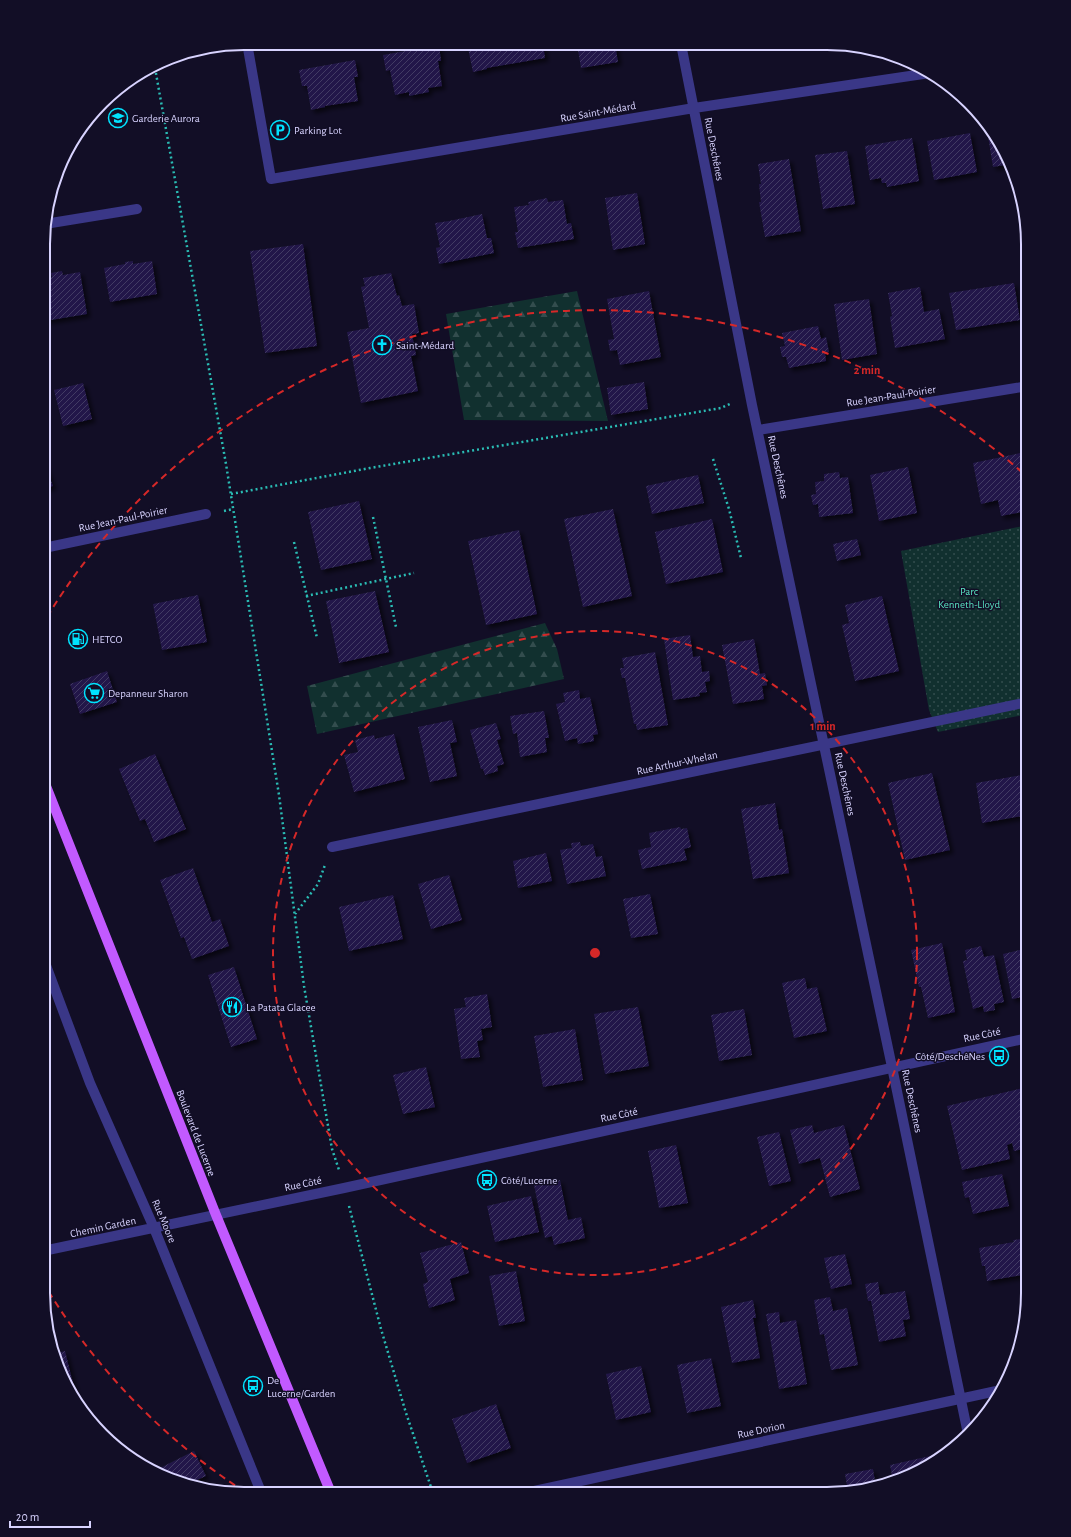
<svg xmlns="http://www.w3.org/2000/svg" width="1071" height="1537" font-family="'Alegreya Sans',sans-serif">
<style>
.green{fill:url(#green-dots)}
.forest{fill:url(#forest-firs)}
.building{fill:url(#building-hatch);filter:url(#shadow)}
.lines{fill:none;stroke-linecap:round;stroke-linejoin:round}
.path{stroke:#2abcb4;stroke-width:2.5;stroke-dasharray:2 3;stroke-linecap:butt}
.minor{stroke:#3a3787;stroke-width:10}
.major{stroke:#c25aff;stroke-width:10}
.ring{fill:none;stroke:#d62828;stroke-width:2;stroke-dasharray:7 5}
.labels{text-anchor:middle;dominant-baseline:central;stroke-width:3;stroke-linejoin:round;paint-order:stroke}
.street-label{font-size:11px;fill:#d8d3ff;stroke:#120e26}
.poi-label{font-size:11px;fill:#d8d3ff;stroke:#120e26;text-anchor:start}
.park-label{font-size:11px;fill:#59e5c2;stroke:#120e26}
.rim{fill:none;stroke:#d8d3ff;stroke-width:2}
.centre{fill:#d62828;stroke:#120e26;stroke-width:2}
.ring-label{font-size:12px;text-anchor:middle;font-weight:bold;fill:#d62828;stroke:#120e26;stroke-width:3;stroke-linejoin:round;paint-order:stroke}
</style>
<defs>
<pattern id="green-dots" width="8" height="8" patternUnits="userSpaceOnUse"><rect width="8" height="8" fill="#11302f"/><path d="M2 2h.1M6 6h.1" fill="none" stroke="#334d4e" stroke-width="1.8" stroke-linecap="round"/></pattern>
<pattern id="forest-firs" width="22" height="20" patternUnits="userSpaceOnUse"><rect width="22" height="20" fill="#11302f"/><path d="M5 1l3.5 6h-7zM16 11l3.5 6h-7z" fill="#334d4e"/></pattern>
<pattern id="building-hatch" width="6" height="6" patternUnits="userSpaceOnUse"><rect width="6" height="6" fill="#231948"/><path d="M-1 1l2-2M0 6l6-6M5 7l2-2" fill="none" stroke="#423a63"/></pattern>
<filter id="shadow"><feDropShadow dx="3.5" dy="3.5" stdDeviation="2" flood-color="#0009"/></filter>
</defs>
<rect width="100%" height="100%" fill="#120e26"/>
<path class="green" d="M1028,525V714L938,732L929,710L901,551Z"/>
<path class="forest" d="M577,291L608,421L464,420L446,314Z
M545,623L557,649L564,679L317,734L307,686Z"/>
<path class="building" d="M464,44H543L545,58L487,68V69L473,72L468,48H464Z
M577,44H615L618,62L581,68Z
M439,45L441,61H438L442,86L428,88L429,92L409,96V92L395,95L390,70L386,71L383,55Z
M355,60L358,77H354L358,101L325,106V107L311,110L307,86H302L299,70Z
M987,130H991L1007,155L1011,164L993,167Z
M970,133L977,172L934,180L927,141Z
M912,138L919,181L887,187L886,183H882L881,178L870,180L865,146Z
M847,151L855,204L823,209L815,155Z
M789,159L801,231L765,237L759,202H761L759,184H761L758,164Z
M637,193L645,244L613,250L605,198Z
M547,198L548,202L563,200L567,224L571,223L574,239L518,248L515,232H518L514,207L529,205L528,202Z
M482,214L487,238H491L494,253L439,264L436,248L440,247L435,223L449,221Z
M303,244L317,346L265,353L250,251Z
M133,261V264L152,261L157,294L110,302L104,268L125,264V262Z
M62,271L63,275L80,272L87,314L45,321V278L52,277L51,273Z
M391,273L397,296L399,295L402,306L414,304L419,333L412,334L416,355L411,356L418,391L361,403L347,332L369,328L361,287L365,286L363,278Z
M1014,283L1020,320L956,330L949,293Z
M920,287L924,312L939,309L945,339L895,348L890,317L892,316L888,293Z
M649,291L661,357L620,365L617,350L610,351L608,340L614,339L607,299Z
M869,299L877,354L842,360L834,304Z
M818,326L821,339L826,337L829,352L825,353L826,361L789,368L786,357H782L780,347L785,346L782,333Z
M644,382L648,409L611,415L607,388Z
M83,383L92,419L63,426L54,390Z
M1025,452L1028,469V511L1001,516L998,500L981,504L973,463Z
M44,463L53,486L44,489Z
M908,467L917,513L879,521L870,475Z
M839,472L840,478L848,477L853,513L819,517L818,504L813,505L811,495L816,494L815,482L824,481V474Z
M698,475L704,503L652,514L646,486Z
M359,501L372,559L321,570L308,512Z
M613,509L632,596L583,607L564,519Z
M712,519L723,572L666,584L655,532Z
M519,530L537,614L486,625L468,541Z
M857,539L861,555L837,561L833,544Z
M375,591L389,652L339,663L326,601Z
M198,595L207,642L162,650L153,604Z
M882,596L899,671L855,681L842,625L849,623L845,605Z
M690,635L693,657L700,656L702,672L709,671L710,681L705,682L707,692L699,693L700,696L673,700L664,639Z
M754,639L760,674L765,673L767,685L762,686L764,699L733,704L722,645Z
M655,652L668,725L637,730L636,724H634L625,678H622L620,668H624L622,658Z
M107,671L117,702L80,714L70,684Z
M579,690L580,699L590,697L598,734L593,735L594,741L578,744L577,738L565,741L556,704L565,702L563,693Z
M544,711L549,738H545L547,752L520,757L517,733L513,734L510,716Z
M452,720L457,742L450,743L457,776L430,782L418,727Z
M496,723L501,739L497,740L504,764L497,766L498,771L485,775L483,769H481L470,730Z
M394,734L405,779L354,792L344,755L358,752L355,740L374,735L375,739Z
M155,754L186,829L154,842L145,819L140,821L119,769Z
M932,773L950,850L905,860L888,783Z
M1028,774V815L982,823L976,783Z
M775,803L779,830L782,829L789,873L753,879L741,809Z
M680,827L681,829L687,828L691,847L684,849L687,860L642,869L638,850L651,847L649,833Z
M580,842L581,846L593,844L596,857L602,856L606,876L567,884L560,850L572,848L571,843Z
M546,853L552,881L518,888L513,861Z
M193,868L212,922L220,919L229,946L192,959L184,937L181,938L160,880Z
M449,875L462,920L431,929L418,884Z
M650,894L658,934L631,938L623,899Z
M393,895L403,939L349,951L339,907Z
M942,943L955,1012L928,1018L921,987H919L911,950Z
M981,946L984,957L994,955L1004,1002L994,1004L995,1010L984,1012L983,1006L973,1009L963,961L967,960L965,950Z
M1028,948V996L1012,999L1003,954Z
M234,967L257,1039L231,1047L208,975Z
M805,978L807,989L817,987L827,1031L794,1038L782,983Z
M487,994L492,1027L481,1029L483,1040L477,1041L480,1057L461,1059L454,1009L466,1007L464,998Z
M638,1007L649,1066L605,1074L594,1014Z
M744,1009L752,1055L719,1061L711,1015Z
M575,1029L583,1080L543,1087L534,1036Z
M426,1067L435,1107L403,1114L393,1075Z
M1027,1087L1028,1148L1014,1151L1012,1143L1007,1145L1010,1159L962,1170L947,1106Z
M812,1125L814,1133L844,1125L860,1189L830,1197L820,1158L799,1164L790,1130Z
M779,1132L791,1181L769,1186L757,1137Z
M676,1145L688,1203L659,1208L648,1151Z
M1002,1174L1009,1206L973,1214L969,1197L965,1198L962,1182Z
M560,1180L568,1220L581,1217L585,1238L554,1245L552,1236L545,1238L534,1185Z
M531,1196L539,1232L495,1242L487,1206Z
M1022,1239V1241L1028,1240V1274L987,1281L985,1266H982L979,1248L1014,1242L1013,1240Z
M461,1242L469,1273L450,1279L455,1300L429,1308L423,1284L428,1282L420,1253Z
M845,1254L852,1284L831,1289L824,1258Z
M516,1271L525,1321L499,1326L489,1276Z
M878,1282L880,1295L905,1291L910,1319L903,1320L906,1336L879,1342L871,1301H868L865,1284Z
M830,1297L833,1311L847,1308L858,1365L831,1370L824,1334L820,1335L814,1300Z
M753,1300L756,1318H753L760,1358L732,1363L721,1307Z
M779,1312L780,1323L796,1320L807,1384L779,1389L766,1314Z
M65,1351L77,1399L76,1400L64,1382L54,1354Z
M711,1358L721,1406L687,1413L677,1365Z
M641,1366L651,1412L616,1420L606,1374Z
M496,1404L511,1448L467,1463L452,1419Z
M194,1451L206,1476L188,1484L167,1479L157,1473L156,1470Z
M930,1456L932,1463L916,1473L893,1481L890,1465Z
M873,1469L876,1487L866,1490L848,1492L845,1474Z
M826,1487L828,1494H816L815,1489Z"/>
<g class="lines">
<path class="path" d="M155,68L226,464L279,795L304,986L332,1149L339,1170
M713,459L729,509L741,558
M231,494L370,468L721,408L732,403
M224,511L233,509
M373,517L396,627
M294,542L317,638
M306,596L414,573
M295,914L318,884L325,865
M349,1206L381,1329L406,1413L433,1493"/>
<path class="minor" d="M247,43L271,179L694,108L930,73
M681,44L752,405L892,1067L968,1434
M45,224L137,209
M758,430L1028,386
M44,548L206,514
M332,847L1028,702
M44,960L90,1083L154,1228L261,1492
M43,1251L344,1188L1028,1038
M525,1493L1001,1390"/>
<path class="major" d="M44,781L216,1215L331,1493"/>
</g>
<g class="ring">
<circle cx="595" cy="953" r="322"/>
<path d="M245 1492A643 643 0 0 1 44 1284M47 617A643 643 0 0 1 1025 475"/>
</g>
<defs>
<symbol id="school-ring" viewBox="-11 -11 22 22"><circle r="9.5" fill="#120e26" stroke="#00e3fe" stroke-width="1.5"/><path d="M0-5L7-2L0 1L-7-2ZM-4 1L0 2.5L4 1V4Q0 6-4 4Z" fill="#00e3fe"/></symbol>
<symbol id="parking-ring" viewBox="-11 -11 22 22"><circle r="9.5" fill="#120e26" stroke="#00e3fe" stroke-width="1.5"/><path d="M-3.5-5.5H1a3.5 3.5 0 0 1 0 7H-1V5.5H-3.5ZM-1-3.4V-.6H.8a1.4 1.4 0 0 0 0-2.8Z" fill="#00e3fe"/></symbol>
<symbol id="church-ring" viewBox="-11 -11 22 22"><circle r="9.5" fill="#120e26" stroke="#00e3fe" stroke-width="1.5"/><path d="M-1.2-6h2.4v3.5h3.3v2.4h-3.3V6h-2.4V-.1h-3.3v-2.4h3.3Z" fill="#00e3fe"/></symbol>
<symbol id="fuel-ring" viewBox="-11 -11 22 22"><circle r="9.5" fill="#120e26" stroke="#00e3fe" stroke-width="1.5"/><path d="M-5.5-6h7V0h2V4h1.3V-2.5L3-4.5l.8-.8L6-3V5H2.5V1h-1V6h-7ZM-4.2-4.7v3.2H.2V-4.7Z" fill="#00e3fe"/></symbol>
<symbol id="supermarket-ring" viewBox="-11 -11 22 22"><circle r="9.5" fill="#120e26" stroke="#00e3fe" stroke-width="1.5"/><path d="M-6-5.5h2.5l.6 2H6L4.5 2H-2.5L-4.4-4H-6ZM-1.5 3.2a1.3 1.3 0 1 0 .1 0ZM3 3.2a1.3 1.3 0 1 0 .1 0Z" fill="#00e3fe"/></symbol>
<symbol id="restaurant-ring" viewBox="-11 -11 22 22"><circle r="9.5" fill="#120e26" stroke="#00e3fe" stroke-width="1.5"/><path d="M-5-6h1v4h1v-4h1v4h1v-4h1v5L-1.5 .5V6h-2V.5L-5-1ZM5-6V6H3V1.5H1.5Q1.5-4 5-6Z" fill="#00e3fe"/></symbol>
<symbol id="bus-ring" viewBox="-11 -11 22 22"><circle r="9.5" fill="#120e26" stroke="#00e3fe" stroke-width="1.5"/><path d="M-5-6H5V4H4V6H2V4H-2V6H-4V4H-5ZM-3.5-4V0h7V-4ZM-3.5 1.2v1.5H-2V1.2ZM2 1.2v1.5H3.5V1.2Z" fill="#00e3fe"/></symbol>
</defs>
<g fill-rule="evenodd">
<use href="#school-ring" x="107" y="107" width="22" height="22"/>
<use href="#parking-ring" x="269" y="119" width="22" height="22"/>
<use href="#church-ring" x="371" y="334" width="22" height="22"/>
<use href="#fuel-ring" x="67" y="628" width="22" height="22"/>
<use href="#supermarket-ring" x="83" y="682" width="22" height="22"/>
<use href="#restaurant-ring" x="221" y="996" width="22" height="22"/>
<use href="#bus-ring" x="988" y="1045" width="22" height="22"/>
<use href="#bus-ring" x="476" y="1169" width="22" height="22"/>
<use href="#bus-ring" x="242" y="1375" width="22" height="22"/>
</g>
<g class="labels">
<g class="street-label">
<text transform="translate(598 112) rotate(-10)">Rue Saint-Médard</text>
<text transform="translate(714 149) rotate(79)">Rue Deschênes</text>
<text transform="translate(891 396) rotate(-9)">Rue Jean-Paul-Poirier</text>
<text transform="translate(778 467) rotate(78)">Rue Deschênes</text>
<text transform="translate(123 519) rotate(-12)">Rue Jean-Paul-Poirier</text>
<text transform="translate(677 763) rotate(-12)">Rue Arthur-Whelan</text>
<text transform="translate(845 784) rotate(78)">Rue Deschênes</text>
<text transform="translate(982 1035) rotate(-12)">Rue Côté</text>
<text transform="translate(912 1101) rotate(78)">Rue Deschênes</text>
<text transform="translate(619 1115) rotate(-12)">Rue Côté</text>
<text transform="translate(196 1133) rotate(69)">Boulevard de Lucerne</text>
<text transform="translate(303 1184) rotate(-12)">Rue Côté</text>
<text transform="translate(164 1221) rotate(67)">Rue Moore</text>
<text transform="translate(103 1227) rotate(-12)">Chemin Garden</text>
<text transform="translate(761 1430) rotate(-12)">Rue Dorion</text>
</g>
<g class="poi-label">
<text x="132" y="118">Garderie Aurora</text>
<text x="294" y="130">Parking Lot</text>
<text x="396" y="345">Saint-Médard</text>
<text x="92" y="639">HETCO</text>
<text x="108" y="693">Depanneur Sharon</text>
<text x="246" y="1007">La Patata Glacee</text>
<text x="985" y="1056" text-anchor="end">Côté/DeschêNes</text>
<text x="501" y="1180">Côté/Lucerne</text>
<text x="267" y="1380">De<tspan x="267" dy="13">Lucerne/Garden</tspan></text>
</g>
<g class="park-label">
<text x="969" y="591">Parc<tspan x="969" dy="13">Kenneth-Lloyd</tspan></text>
</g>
</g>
<path d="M0 0H1071V1537H0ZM244 50H827A194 194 0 0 1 1021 244V1293A194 194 0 0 1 827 1487H244A194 194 0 0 1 50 1293V244A194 194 0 0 1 244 50Z" fill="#120e26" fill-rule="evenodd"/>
<path class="rim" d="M244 50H827A194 194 0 0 1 1021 244V1293A194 194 0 0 1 827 1487H244A194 194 0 0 1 50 1293V244A194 194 0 0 1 244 50Z"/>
<circle cx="595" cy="953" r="6" class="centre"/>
<g class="ring-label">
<text x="867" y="374">2 min</text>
<text x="823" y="730">1 min</text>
</g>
<path d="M10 1521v6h80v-6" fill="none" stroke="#d8d3ff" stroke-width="2"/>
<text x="16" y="1521" font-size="12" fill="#d8d3ff" stroke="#120e26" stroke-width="3" paint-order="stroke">20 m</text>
</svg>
